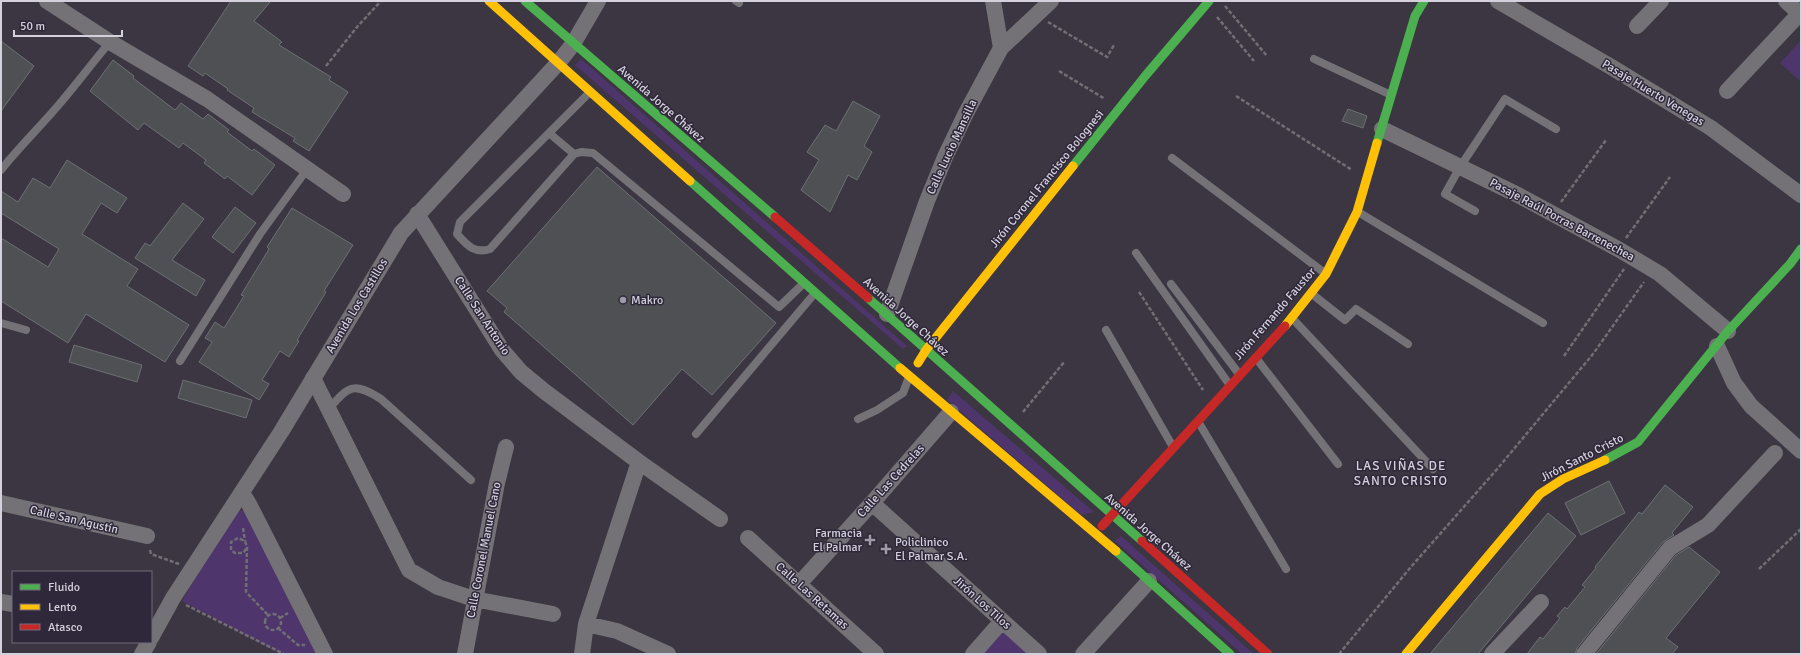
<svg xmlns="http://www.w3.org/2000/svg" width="1802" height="655" font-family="Signika,sans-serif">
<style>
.green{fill:#4e356b}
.building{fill:#4e5054;stroke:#6c7074}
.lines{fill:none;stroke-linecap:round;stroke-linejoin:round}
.path{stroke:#716e74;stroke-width:2.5;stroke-dasharray:4 2;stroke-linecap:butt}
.lane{stroke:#757277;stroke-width:8}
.street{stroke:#757277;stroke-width:16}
.fast{stroke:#4caf50;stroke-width:9}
.slow{stroke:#ffc107;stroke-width:9}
.jam{stroke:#c62828;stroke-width:9}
.poi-dot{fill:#9e9aa6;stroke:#2f283a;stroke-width:1.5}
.labels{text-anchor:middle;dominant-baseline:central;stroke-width:3;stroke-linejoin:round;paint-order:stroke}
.street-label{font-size:12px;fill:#d4d0dc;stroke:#2f283a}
.poi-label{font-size:12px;fill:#d4d0dc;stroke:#2f283a;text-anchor:start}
.neighbourhood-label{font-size:13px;letter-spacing:1px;fill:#d4d0dc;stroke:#2f283a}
</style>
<rect width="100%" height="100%" fill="#3b3641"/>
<path class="green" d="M1801,40V82L1780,63Z
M581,59L907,346L903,349L575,65Z
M953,391L1094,512L1081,515L947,400Z
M239,510L245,511L320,654H280L182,601L234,512Z
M1121,536L1254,654H1242L1115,541Z
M1007,632L1033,654H979L1000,633Z"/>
<path class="building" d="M231,1H271L254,21L282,42L279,45L331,77L329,80L348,92L309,151L293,141L295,138L252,112L254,108L227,90L228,89L205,73L203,76L188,66Z
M1,41L34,66L1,111Z
M113,60L134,76L133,78L175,110L181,103L203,119L208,114L229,130L227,132L252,151L254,149L275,165L252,195L227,176L225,179L204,163L206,160L183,143L179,148L144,123L138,130L90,91Z
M853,101L880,116L864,146L872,152L857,180L848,175L830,212L801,190L819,160L807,152L825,125L836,131Z
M1348,109L1367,116L1363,128L1342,121Z
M67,160L127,198L117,213L101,203L82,234L138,269L127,286L189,325L165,362L86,314L68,343L1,301V238L48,267L59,249L1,213V191L18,202L33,178L50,188Z
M597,167L776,323L712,395L682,369L633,425L504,312L507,308L487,291Z
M183,203L204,219L172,260L205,280L196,296L135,258L145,243L150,246Z
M235,207L256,223L233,253L212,237Z
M292,208L353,245L324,291L326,292L297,340L299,341L289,357L280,351L262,380L269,384L259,400L199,362L212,342L205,338L215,322L224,328L244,296L241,295L269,249L267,247Z
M74,345L142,365L137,382L69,362Z
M183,380L252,400L246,418L178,398Z
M1609,481L1625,513L1581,535L1565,503Z
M1665,485L1693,507L1672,533L1674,535L1663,542L1577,648L1575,654H1527L1540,637L1543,639L1560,618L1557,616L1565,607L1567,609L1585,587L1582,585L1596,568L1595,567L1639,512L1642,514Z
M1548,513L1576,536L1478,654H1430Z
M1689,547L1720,572L1666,638L1678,647L1672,654H1596L1676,555Z"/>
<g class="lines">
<path class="path" d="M1225,6L1267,56
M1217,17L1254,61
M1048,22L1107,57L1114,45
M326,66L357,27L381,1
M1059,71L1105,99
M1236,96L1352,170
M1561,202L1606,140
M1626,238L1670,177
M1139,292L1203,390
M1564,356L1624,269
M1023,412L1065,361
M243,528L245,541
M246,549L243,553H235L231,550V542L238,538L245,541L247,547L246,592L268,615
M150,550L151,554L179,564
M1759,569L1801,529
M186,605L284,654
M265 622a8 8 0 1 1 16 0a8 8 0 1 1-16 0Z
M280,618L288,613
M278,628L298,645H305
M1339,654L1410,568L1498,468L1593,354L1644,282"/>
<path class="lane" d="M736,1L739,3
M1314,59L1391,95
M590,92L460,222L457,234C467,245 474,254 490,249L574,154L581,152L593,153L779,307L804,283
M549,133L574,154
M1172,158L1326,274
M1,170C20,146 42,125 62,101C78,82 93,62 110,42
M1475,211L1445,194L1460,167L1505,99L1556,129
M1358,212L1543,323
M1136,253L1229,384
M1171,284L1239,374
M1312,294L1345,320L1356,309L1408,344
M1292,318L1433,469
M1,323L26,330
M1106,330L1173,447
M1256,358L1338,464
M180,361L260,234L308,168
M329,409C349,385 354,382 381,399L471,480
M858,419L877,410L903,393L909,377
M1199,423L1286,569
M696,434L815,293"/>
<path class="street" d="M47,1L110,42L207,99L343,194
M993,1L1001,48
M1498,1L1613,68L1711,128L1801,195
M1786,1L1801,15
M1637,26L1661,1
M1727,91L1801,12
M1382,129L1518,195L1618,249L1660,274L1728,331
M417,214L502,350L521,372L544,391L639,462L720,519
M887,314L927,201L945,157L966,113L1001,48L1051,1
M1717,346L1734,383L1751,406L1801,451
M313,378L409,570L438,587L474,599L553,614
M240,496L246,499L249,504L325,654
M1,503L147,536
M872,503L1039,654
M748,538L876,654
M799,584L872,503L951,412
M1,602L13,604
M586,624L617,631L668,654
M151,638L173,598L281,432L401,233L559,62L573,44L598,1
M142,654L149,642
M465,654L497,483L506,447
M582,654L586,624L639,462
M973,654L1002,621
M1083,654L1149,581
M1492,654L1541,602
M1584,654L1670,548L1708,525L1775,453"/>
<path class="fast" d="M525,1L775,217
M1377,143L1415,16L1424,1
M1073,166L1146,75L1209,1
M690,181L900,368
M868,298L1142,541
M1605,460L1638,442L1728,331L1790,264L1801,249
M1116,551L1230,654"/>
<path class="slow" d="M489,1L690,181
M1285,326L1326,274L1357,212L1377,143
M918,363L926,350L1073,166
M900,368L1116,551
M1406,654L1540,494L1563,479L1605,460"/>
<path class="jam" d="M775,217L868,298
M1102,526L1285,326
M1142,541L1268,654"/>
</g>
<g class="poi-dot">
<circle cx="623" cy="300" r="4"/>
<path d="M868 534h4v4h4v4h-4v4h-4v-4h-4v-4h4z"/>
<path d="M884 543h4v4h4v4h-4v4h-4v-4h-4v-4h4z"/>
</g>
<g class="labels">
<g class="street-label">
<text transform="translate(1653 93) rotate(31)">Pasaje Huerto Venegas</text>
<text transform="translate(661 104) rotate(41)">Avenida Jorge Chávez</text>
<text transform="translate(952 147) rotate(-65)">Calle Lucio Mansilla</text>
<text transform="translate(1047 179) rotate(-51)">Jirón Coronel Francisco Bolognesi</text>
<text transform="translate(1562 220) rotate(28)">Pasaje Raúl Porras Barrenechea</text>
<text transform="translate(357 306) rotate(-59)">Avenida Los Castillos</text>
<text transform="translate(1275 314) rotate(-49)">Jirón Fernando Faustor</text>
<text transform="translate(482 316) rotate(57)">Calle San Antonio</text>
<text transform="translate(906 317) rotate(42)">Avenida Jorge Chávez</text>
<text transform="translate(1582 458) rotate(-27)">Jirón Santo Cristo</text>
<text transform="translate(891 481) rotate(-48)">Calle Las Cedrelas</text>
<text transform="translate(74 520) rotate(13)">Calle San Agustín</text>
<text transform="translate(1148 532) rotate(41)">Avenida Jorge Chávez</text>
<text transform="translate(484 550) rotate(-79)">Calle Coronel Manuel Cano</text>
<text transform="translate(812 596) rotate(42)">Calle Las Retamas</text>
<text transform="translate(982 603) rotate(42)">Jirón Los Tilos</text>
</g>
<g class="poi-label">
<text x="631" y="300">Makro</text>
<text x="862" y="533" text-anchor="end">Farmacia<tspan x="862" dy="14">El Palmar</tspan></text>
<text x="895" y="542">Policlinico<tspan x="895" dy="14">El Palmar S.A.</tspan></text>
</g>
<g class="neighbourhood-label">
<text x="1401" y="466">LAS VIÑAS DE<tspan x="1401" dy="15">SANTO CRISTO</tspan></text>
</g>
</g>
<rect width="1802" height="655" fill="none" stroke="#d4d0dc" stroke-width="4"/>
<rect x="12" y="571" width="140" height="72" fill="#2f283a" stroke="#716b7b"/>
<rect x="20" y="584" width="20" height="6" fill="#4caf50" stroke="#716b7b"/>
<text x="48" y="591" font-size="12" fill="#d4d0dc">Fluido</text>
<rect x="20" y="604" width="20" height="6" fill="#ffc107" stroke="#716b7b"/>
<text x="48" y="611" font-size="12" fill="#d4d0dc">Lento</text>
<rect x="20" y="624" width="20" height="6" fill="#c62828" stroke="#716b7b"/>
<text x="48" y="631" font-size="12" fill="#d4d0dc">Atasco</text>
<path d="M14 30v6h108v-6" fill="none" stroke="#d4d0dc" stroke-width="2"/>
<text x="20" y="30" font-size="12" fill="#d4d0dc" stroke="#2f283a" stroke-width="3" paint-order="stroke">50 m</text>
</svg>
